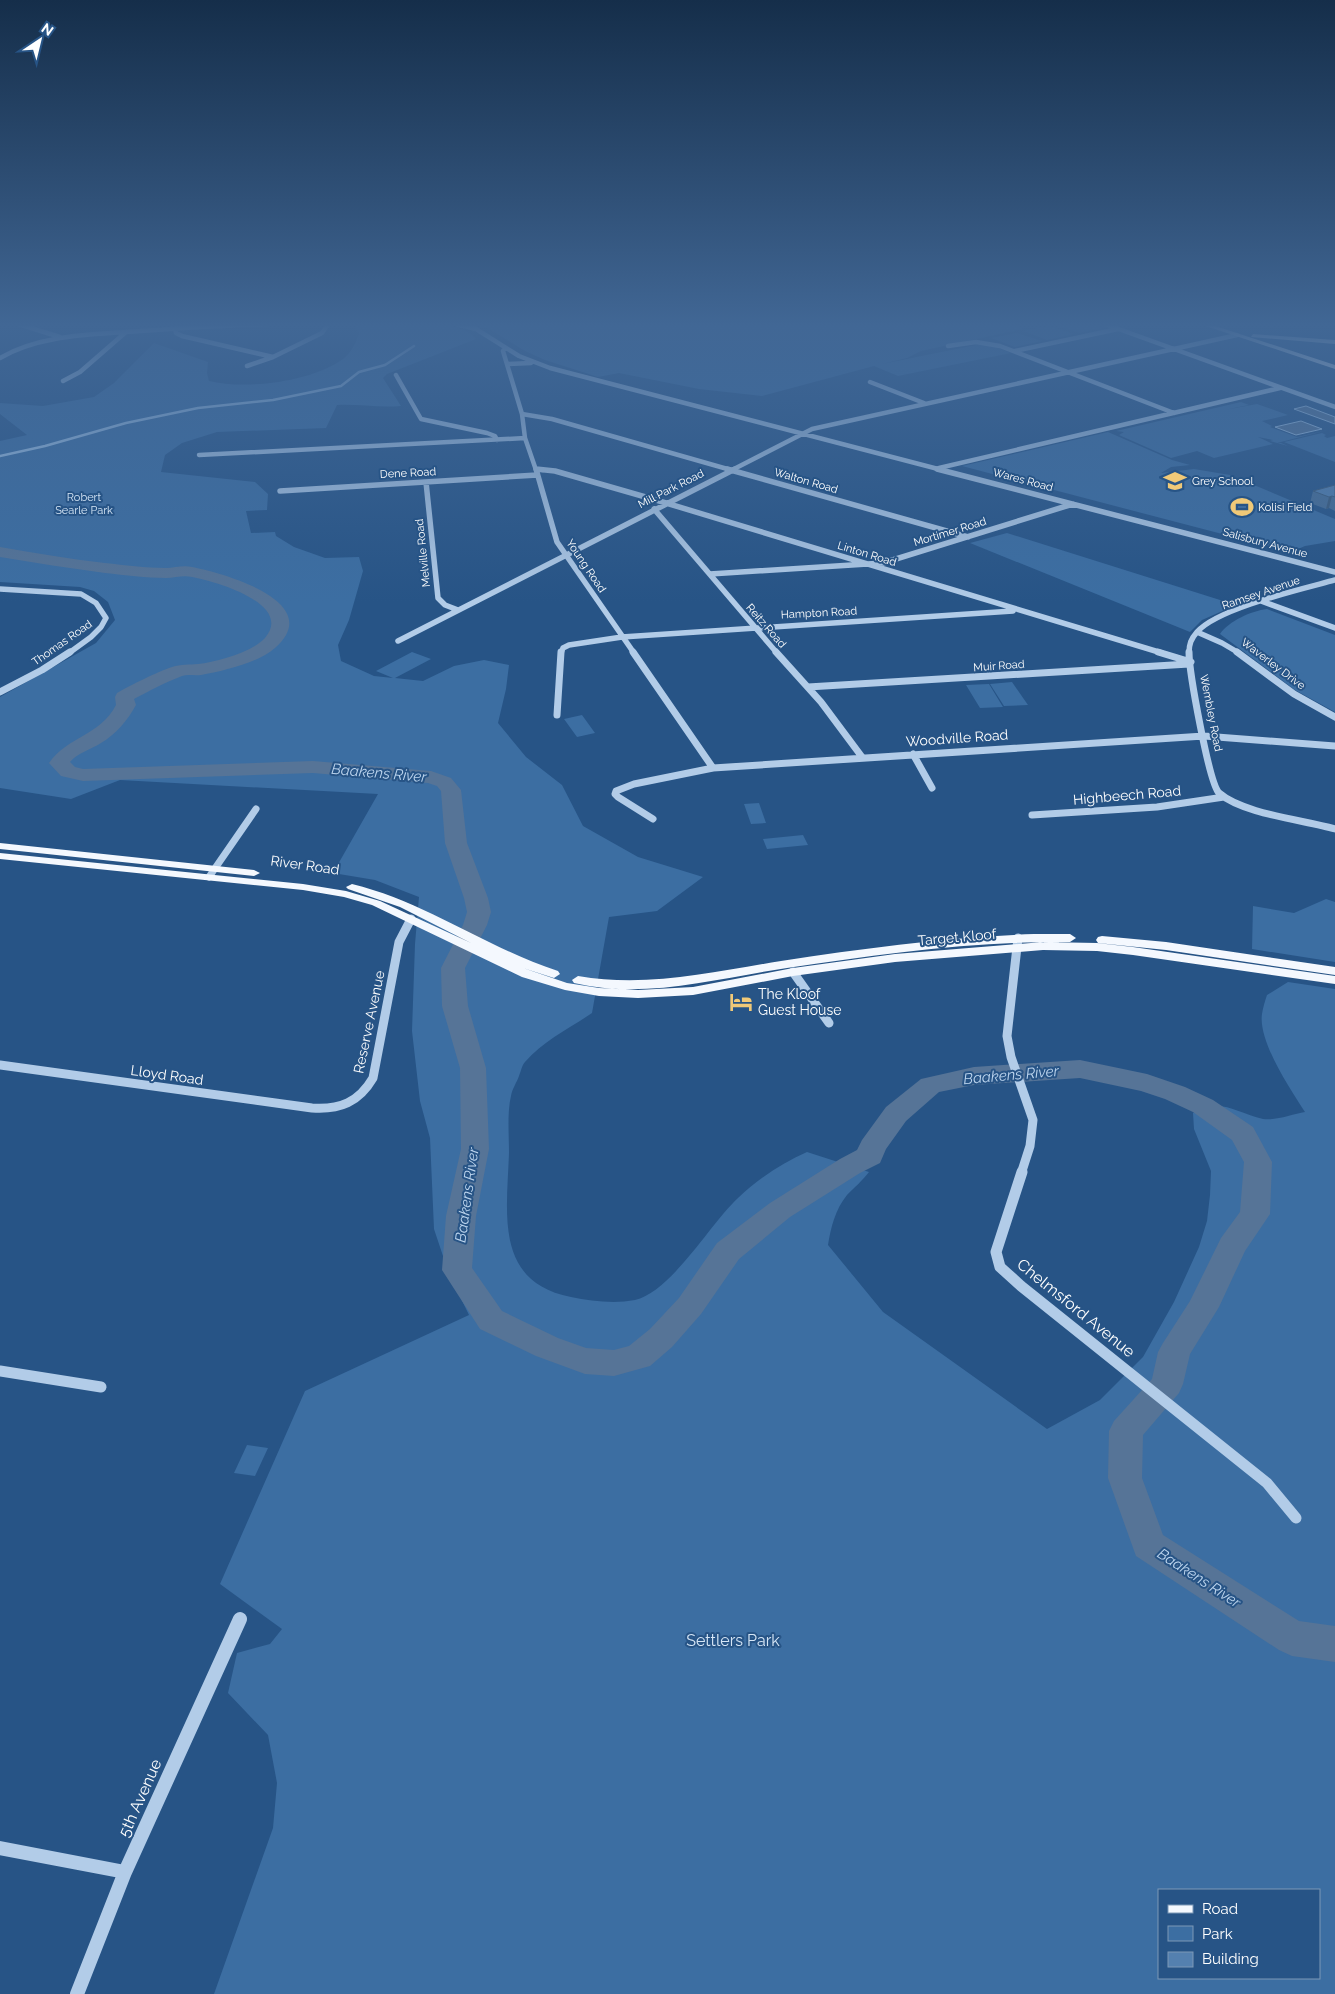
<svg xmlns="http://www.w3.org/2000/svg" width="1335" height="1994" font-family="Raleway,sans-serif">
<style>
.green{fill:#3c6ea2;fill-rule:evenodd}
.water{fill:#567497;stroke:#a7c8e8}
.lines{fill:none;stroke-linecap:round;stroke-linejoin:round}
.stream{stroke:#a7c8e8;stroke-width:2.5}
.river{fill:#567497;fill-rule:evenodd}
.minor-far5{stroke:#b2cce8;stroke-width:4.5}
.minor-far4{stroke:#b2cce8;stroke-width:5.5}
.minor-far3{stroke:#b2cce8;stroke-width:7}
.minor-far2{stroke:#b2cce8;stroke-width:9}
.minor-far1{stroke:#b2cce8;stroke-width:11}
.minor{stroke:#b2cce8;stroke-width:14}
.major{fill:#f4f8fe;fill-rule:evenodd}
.wall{fill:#486e96}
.shaded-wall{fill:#3b5a7a}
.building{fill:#5480af;stroke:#3b5a7a}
.labels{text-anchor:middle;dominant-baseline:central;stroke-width:4;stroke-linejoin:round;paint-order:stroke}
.far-street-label{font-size:11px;fill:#fff;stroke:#275486}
.far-poi-label{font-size:11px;fill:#fff;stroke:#275486;text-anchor:start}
.far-park-label{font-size:11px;fill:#d6e6f6;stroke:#275486}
.street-label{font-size:14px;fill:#fff;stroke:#275486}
.poi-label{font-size:14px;fill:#fff;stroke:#275486;text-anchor:start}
.water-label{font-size:15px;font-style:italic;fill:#bed6ef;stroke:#275486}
.near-street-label{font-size:16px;fill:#fff;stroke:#275486}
.near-park-label{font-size:16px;fill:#d6e6f6;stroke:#275486}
</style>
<rect width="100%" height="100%" fill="#275486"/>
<path class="green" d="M353,323C381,323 460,316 476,339L387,374L383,378L401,406C379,408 359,404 337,405L326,428L217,432L182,443L165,455L161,472L255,482L268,494L267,510L246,511L251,533L275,532L276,536L294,547L325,558L359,557L363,571L349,620L338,645L341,661L374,676L393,678L376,671L412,652L431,659L395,678L423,681L454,666L484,660L509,665L506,689L498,723L526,757L562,785L583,826L638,857L703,877L657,911L609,917L592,1013C570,1028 543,1041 525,1062C522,1065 521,1071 519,1076C517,1082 512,1089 511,1096C507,1112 509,1136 509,1153C507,1213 494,1282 571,1297C591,1301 614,1304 635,1300C671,1292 710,1224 738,1198C758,1179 782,1163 807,1152L869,1172C862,1181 855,1187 847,1195C835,1210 831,1227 828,1245L883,1312L1047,1429L1100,1400L1143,1357L1174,1302L1199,1247L1207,1221L1210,1195L1211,1171L1194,1129L1193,1113C1219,1096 1237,1113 1263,1119C1275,1121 1293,1114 1305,1112C1290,1089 1258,1041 1262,1014C1263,1007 1265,1001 1267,995L1288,982L1335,989V1994H214L273,1828L277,1783L268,1735L228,1693L237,1653L270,1644L282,1629L220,1584L305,1391L469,1315L449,1274L434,1229L430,1138L420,1101L412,1031L415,944L419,897L375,880L333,873L378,794L120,780L71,799L0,788V697L96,643L115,620L108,602L94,591L80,587L0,582V441L27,435L0,414V403L43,406L94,397L114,383L154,343L208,362L207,373L209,381C246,390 311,382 343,359C351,353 356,343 359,333ZM1159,1890H1319V1978H1159Z
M472,323H1028L1017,326L1023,329L921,351L907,358L882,364L986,343L1011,353L898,376L874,366L762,396L699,389L619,373L598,377L545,360L525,351L489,329Z
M1063,323H1090L1104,328L1079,333L1054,325Z
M1049,326L1074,334L1047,340L1023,331Z
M1017,333L1042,341L1015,347L991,338Z
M1241,402L1249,405L1224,410L1257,404L1288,415L1262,421L1272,426L1270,427L1297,437L1328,430L1277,443H1281L1288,446L1270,441L1273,440L1258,437L1273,444L1214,458L1197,451L1171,458L1119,435L1124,432L1116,431Z
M1108,432L1172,460L1190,465L1171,467L1161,473L1194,469L1230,475L1335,519V541L1305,546L1291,552L962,466Z
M1322,433L1326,435L1324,436L1327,438L1335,436V462L1284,442Z
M1007,533L1236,605L1202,620L1190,632L970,543Z
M1267,609L1335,635V712L1295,690L1220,634C1229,621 1251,611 1267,609Z
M1012,682L1028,705L1004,706L990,684Z
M989,684L1003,707L980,708L966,685Z
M582,715L595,733L577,737L564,719Z
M759,803L766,823L751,824L744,804Z
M803,835L808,845L767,849L763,839Z
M1326,899L1335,902V962L1252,949L1253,906L1294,913Z
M247,1445L268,1448L255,1476L234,1473Z"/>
<path class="water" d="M1306,406L1335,417V424L1294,409Z
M1301,421L1322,429L1296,435L1275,427Z"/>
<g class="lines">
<path class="stream" d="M0,456L45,446L126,423L198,408L273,400L341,386L359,372L385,365L414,346"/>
<path class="river" d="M0,547C35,553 70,559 105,563C125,565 145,568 166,568C174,568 183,565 192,567C223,573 327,602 275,648C258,663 223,671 201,675C194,676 188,674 182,676C166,682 149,691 134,699L136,705C128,720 115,735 101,743C90,750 79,752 70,762L75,767L83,769L313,761L431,771L451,778L461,790L467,843L488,898L491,912L487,925L465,968L468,1006L486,1068L489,1149L476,1216L472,1268L502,1311L558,1338L586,1348L614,1350L629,1346L650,1329L679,1298L717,1243L770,1203L840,1159L857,1150L862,1140L886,1107L921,1079L974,1067L1080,1060L1147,1074L1185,1087L1213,1100L1253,1127L1272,1162L1270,1214L1245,1251L1219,1307L1190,1354L1183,1384L1179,1393L1143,1435L1142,1478L1163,1535L1299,1621L1335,1626V1662L1292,1656L1279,1650L1136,1556L1108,1478L1109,1431L1114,1421L1152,1379L1158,1352L1163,1343L1190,1301L1221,1238L1240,1212L1244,1162L1232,1140L1193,1112L1165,1099L1141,1091L1080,1078L974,1085L939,1092L906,1121L886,1149L880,1163L860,1173L790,1217L739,1259L701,1314L672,1347L650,1366L614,1376L585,1374L536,1356L480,1329L442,1270L446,1216L461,1149L460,1068L442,1006L441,968L463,925L467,912L464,898L445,843L441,791L437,786L428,783L313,773L83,781L61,776L49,763C68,736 100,736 116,705L115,697L117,693C131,685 157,672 172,667C181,664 189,665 198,664C217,662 252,652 265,638C294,604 215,581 192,577C183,575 175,578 166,578C146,578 125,575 105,573C70,568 35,563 0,557Z"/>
<path class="minor-far5" d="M15,323L60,337
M452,323L476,329L519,356L550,368L942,470
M1102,323L1335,407
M175,329L176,333L182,336L273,357L322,333L329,323
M948,346L976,342L1000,346L1174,413
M505,348L503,351L522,414L525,438L536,470
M1015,351L1118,329
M0,358C37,336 84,335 126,332C180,328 234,325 289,323
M507,364L531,363
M247,366L273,357
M396,375L421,419L487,433L495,436L497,440
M63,381L80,372L126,332
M870,382L924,403
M522,414L552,419L731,470
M199,455L525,438
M939,468L1280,388
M536,469L543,470
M732,470L812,429L1237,335"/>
<path class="minor-far4" d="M536,469L557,542L634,653
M536,469L555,471L656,500L1162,653
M727,469L968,537
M937,469L1335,572
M426,482L438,598L445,605L458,610
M280,491L537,475
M654,509L777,653
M710,574L883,563L1073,504
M0,589L81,594L96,603L106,618L101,627L91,637L69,653
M1261,601L1335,628
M1197,632L1222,643L1239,653
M398,641L735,469
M561,653L563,648L569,645L622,637L1013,611
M1189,653C1189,644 1191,639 1197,632C1218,608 1302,589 1335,580"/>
<path class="minor-far3" d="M633,652L713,768
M776,652L821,702L862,757
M1158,652L1191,662
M1189,652C1189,671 1209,783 1219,793C1243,814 1304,820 1335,829
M1237,652L1294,694L1335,717
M808,687L1189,664
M0,692L42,670L70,652
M557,715L561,652
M913,754L932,788
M1032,815L1157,807L1224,797
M653,819L618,797L615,794L616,791L634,784L713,768L1204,736L1335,746
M209,877L256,809"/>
<path class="minor-far2" d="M1018,938L1007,1036L1011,1057L1033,1120L1030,1146L1021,1174
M793,972L829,1023
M0,1065L312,1108C340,1110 359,1102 373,1078L399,942L411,919"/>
<path class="minor-far1" d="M1022,1172L996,1252L1000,1267L1021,1286L1267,1483L1296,1518
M0,1371L101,1387"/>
<path class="minor" d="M0,1848L125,1872
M77,1994L125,1872L240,1619"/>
<path class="major" d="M1197,323H1206L1335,365V369Z
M1253,334L1335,340V344L1251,337Z
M0,843L254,870L260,873L254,876L0,849Z
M0,853L303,884L346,891L380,901L471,943L400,907L348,889L346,887L352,884C426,902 487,948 558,971L560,974L554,978L523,968L567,983L599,988L638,990L693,987L793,968L895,954L1043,942L1097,943L1133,947L1335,976V984L1133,955L1097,951L1043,950L895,962L793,976L693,995L638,998L599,996L565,990L522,977L372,905L344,897L303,890L0,859Z
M1034,934H1070L1076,938L1070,942C975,941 881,954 787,968C718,978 644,1000 574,983L572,980L578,976C647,988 713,972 781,961C865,948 949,937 1034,934Z
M1102,936L1166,942L1335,967V975L1166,950L1098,943L1096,940L1098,937Z"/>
</g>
<path class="wall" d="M1335,485V511L1329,508L1326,509L1310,503L1313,491Z"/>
<path class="shaded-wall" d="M1332,496L1329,508L1326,509L1329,497Z"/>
<path class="building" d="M1335,485V497L1332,496L1329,497L1313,491Z"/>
<linearGradient id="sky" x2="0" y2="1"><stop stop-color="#152e4a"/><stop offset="0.54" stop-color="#416795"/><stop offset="1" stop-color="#416795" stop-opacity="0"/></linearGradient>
<rect width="1335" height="602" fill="url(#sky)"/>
<defs>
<symbol id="school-bare" viewBox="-9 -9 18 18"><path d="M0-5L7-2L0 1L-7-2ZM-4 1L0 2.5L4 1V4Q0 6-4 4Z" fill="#f0c978" stroke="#275486" stroke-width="2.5" paint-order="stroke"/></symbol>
<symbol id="stadium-bare" viewBox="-9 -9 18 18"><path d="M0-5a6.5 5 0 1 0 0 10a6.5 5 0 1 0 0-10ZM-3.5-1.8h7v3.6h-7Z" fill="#f0c978" stroke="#275486" stroke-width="2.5" paint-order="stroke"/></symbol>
<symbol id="hotel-bare" viewBox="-9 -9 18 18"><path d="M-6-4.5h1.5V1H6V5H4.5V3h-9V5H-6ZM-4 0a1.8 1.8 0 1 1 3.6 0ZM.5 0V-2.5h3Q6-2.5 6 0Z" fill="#f0c978" stroke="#275486" stroke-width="2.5" paint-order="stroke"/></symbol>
</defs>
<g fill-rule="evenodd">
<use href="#school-bare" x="1159" y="465" width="32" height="32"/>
<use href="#stadium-bare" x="1226" y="491" width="32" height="32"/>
<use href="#hotel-bare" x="725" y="986" width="32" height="32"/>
</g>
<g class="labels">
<g class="far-street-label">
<text transform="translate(408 473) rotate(-3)">Dene Road</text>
<text transform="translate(1023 480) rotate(15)">Wares Road</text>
<text transform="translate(806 481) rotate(16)">Walton Road</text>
<text transform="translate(671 489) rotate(-27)">Mill Park Road</text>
<text transform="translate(950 532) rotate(-17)">Mortimer Road</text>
<text transform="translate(1265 543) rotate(15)">Salisbury Avenue</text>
<text transform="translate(423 553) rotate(-96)">Melville Road</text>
<text transform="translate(867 554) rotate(17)">Linton Road</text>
<text transform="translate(586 566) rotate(56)">Young Road</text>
<text transform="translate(1261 593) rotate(-19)">Ramsey Avenue</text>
<text transform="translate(819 613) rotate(-3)">Hampton Road</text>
<text transform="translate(766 626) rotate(49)">Reitz Road</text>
<text transform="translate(62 643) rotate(-35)">Thomas Road</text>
<text transform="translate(1273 664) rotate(37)">Waverley Drive</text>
<text transform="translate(999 666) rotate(-4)">Muir Road</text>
<text transform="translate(1211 713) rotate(79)">Wembley Road</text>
</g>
<g class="far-poi-label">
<text x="1192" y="481">Grey School</text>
<text x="1258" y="507">Kolisi Field</text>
</g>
<g class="far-park-label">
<text x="84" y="497">Robert<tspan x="84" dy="13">Searle Park</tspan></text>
</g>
<g class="street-label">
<text transform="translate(957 738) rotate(-4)">Woodville Road</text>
<text transform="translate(1127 795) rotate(-5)">Highbeech Road</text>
<text transform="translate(305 865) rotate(8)">River Road</text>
<text transform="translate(957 937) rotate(-5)">Target Kloof</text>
<text transform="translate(369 1022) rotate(-78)">Reserve Avenue</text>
<text transform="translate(167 1075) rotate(8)">Lloyd Road</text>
</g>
<g class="poi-label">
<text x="758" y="994">The Kloof<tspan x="758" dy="16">Guest House</tspan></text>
</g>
<g class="water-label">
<text transform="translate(379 773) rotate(5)">Baakens River</text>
<text transform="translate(1011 1075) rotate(-5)">Baakens River</text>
<text transform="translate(467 1195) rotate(-82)">Baakens River</text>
<text transform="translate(1199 1578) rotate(33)">Baakens River</text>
</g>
<g class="near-street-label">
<text transform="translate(1076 1308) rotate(39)">Chelmsford Avenue</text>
<text transform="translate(140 1798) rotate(-66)">5th Avenue</text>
</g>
<g class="near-park-label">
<text x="733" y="1640">Settlers Park</text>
</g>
</g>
<rect x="1158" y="1889" width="162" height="90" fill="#275486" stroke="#7d98b6"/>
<rect x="1168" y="1905" width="25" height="8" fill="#f4f8fe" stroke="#7d98b6"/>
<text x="1202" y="1914" font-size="15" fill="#ffffff">Road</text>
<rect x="1168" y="1926" width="25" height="15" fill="#3c6ea2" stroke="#7d98b6"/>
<text x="1202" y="1939" font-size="15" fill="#ffffff">Park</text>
<rect x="1168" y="1952" width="25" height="15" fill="#5480af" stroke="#7d98b6"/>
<text x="1202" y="1964" font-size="15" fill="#ffffff">Building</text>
<g transform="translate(40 40) rotate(35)" stroke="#275486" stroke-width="4" paint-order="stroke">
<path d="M0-4L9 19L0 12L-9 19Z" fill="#ffffff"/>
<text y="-8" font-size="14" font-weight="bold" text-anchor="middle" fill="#ffffff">N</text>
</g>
</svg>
